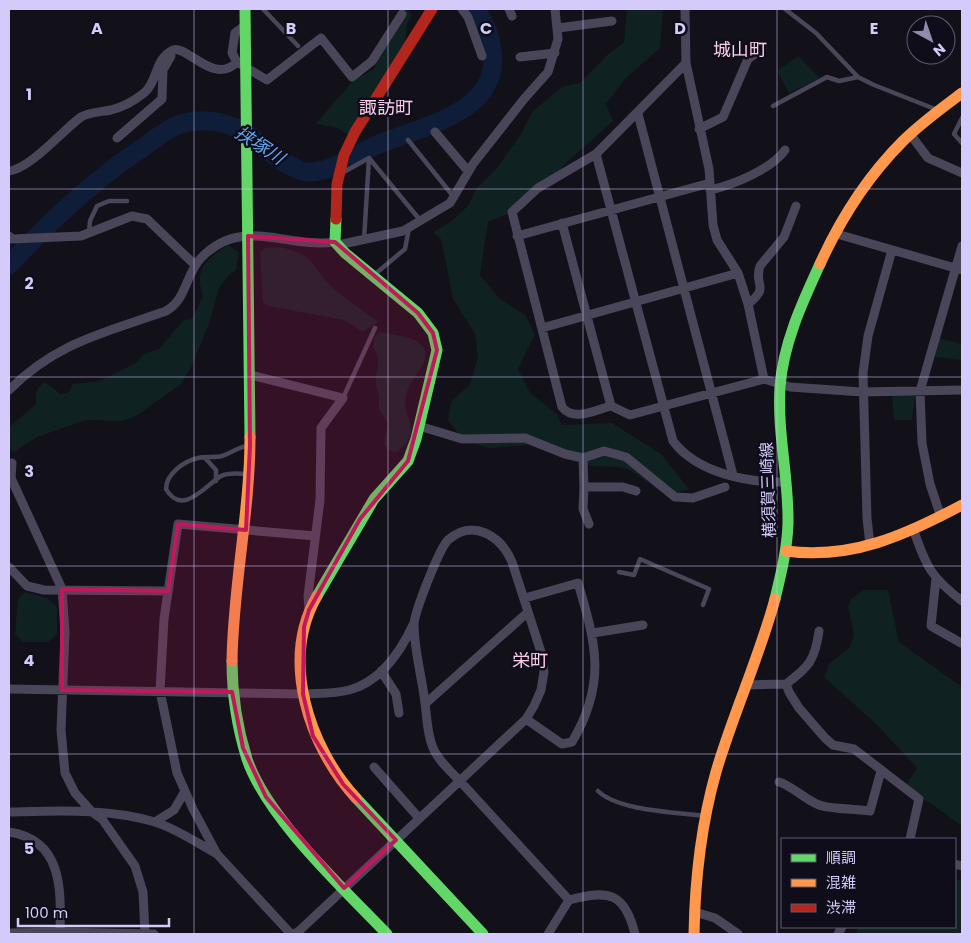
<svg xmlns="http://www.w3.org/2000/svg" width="971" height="943" font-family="Poppins,'Noto Sans JP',sans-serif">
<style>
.green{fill:#102122}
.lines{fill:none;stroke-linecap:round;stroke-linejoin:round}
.river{stroke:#0f1d39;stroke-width:19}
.lane{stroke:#484658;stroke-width:4.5}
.street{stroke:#484658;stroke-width:9}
.fast{stroke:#63d668;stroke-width:11}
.slow{stroke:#ff974d;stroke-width:11}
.jam{stroke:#b3261e;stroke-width:11}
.marked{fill:#c2185b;fill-opacity:0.2;stroke:#c2185b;stroke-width:4;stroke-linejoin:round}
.grid{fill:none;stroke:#d4cbfa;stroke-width:1;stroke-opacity:0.55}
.labels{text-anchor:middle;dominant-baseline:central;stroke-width:5;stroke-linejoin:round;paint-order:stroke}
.street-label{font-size:16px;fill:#d4cbfa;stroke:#100d1b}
.neighbourhood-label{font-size:18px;fill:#facde7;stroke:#100d1b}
.water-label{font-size:18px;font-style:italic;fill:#63a6f0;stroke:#100d1b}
.grid-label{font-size:16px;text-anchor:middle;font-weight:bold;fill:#d4cbfa;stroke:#100d1b;stroke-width:5;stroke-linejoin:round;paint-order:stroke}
</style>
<rect width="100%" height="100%" fill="#121018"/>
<path class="green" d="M398,9H408L412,15L407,24L405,45L349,135L335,127L315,124L353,81L374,69L379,51L403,14Z
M627,9H663L660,48L625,79L606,104L613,121L566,163L525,207L488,222L480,275L500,299L525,315L535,334L518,369L530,393L557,414L562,425L612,423L661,454L689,489L667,496L630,470L617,467L591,466L529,445L489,448L465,441L448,421L451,402L470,384L478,357L475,334L453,299L441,239L433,232L449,223L468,206L476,189L498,167L521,134L532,112L562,87L580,83L607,55L624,42Z
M798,56L820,78L789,93L777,71Z
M228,245L239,252L236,270L229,275L219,288L209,324L191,367L181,384L136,416L123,421L86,420L37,437L14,452L9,448V427L36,404C36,393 35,388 45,382L61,394L69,392L73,384L100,381L136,363L144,354L159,349L184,320L192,319L203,297C194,269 205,260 228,245Z
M280,247C317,256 308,263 331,286C345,299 363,310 378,322L363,332L344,320L268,306L263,302L260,253L265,248Z
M380,332C392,335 421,336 425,351C429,366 409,378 406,396C401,419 425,429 397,452L390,451L384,445L388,423L378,408C381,392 377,395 376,381C375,366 384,364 373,347L374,337Z
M939,338L962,344V360L935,357Z
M892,394L915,395L912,420H894Z
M864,590H888L899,642L962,687V826L933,805L904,788L917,768L876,724L824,677L829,664L850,647L854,635L848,607L851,599Z
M25,592L47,598L57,607V634L48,642H23L15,634L18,599Z
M962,879V934H855L859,927H955V880Z"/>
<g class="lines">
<path class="river" d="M9,265C50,221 95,179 145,146C156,138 167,129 180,124C204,117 232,122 252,137C264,147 273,157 287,164C293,167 299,171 305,172C330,174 356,154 379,144C421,127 502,112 492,50C490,34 485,20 474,9"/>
<path class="lane" d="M263,9L298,46
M785,9L816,33L858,77L874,85L935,109
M773,106L827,77L839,81L858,77
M962,118L954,134L962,143
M408,140L453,196
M369,158L420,220
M342,173L369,158L364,240
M89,232L90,221L97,206L109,201H127
M374,275L405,249L409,228
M343,398L375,328
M248,446C237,447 232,453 222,456C215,458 206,456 198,458C184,461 166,474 166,489C182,517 205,486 221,476C229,472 240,474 249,474
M205,458L216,470V481
M619,572L634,575L640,559L709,589L703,605
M598,791C618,811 677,812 705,816"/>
<path class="street" d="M462,9L468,17L482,56
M509,9L512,16
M685,9L686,63L709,169L713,225L717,240L738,273L748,304L764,379
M246,25L235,33L232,53L237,62L267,80L321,38L352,77L372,61L402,14
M558,28L612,21
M520,57L555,53
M638,114L733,475
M699,129L723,117L748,59L762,49
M435,132L468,171
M910,134L928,158L962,173
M117,138L162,99L163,70L171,56
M596,154L673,441C697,473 748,483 786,482
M9,171C30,169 63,130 81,117C90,112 101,112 111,110C123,107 134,101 144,93C158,82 154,59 173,50C186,44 214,86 237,62
M710,190C733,185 772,169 785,150
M562,223L611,406L630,415L764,379L790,387L862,392L962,390
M837,234L962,270
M9,236L12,239L81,236L132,216L147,219L195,265
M517,236L710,183
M338,245L403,231L450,203L473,164L524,99L548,72L558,39L555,9
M748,304C771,286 753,286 760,266L784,237L796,206
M542,328L738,273
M250,375L343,398L321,428L320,500L308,596L309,610
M9,390C57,342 104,333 166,311C187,299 185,275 201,258C242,215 286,249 335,242
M611,406C595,410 574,422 562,407L512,212L538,188L596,154L686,63
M419,426L462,439L525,438L565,454L583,458L604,451L626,457L675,497L693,498L725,487
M583,458L584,487H623L636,491
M12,463L11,478L62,589L65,632L61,730L65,773L75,793L92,812L102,819L135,866L143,892L145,934
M584,487L583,509L589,524
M941,517L930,484L922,443L920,391L962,246
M914,531C926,567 932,578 962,601
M870,545L867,518L863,373L868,336L892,250
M9,567L27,586L44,590L168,591
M936,578L931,626L961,643
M525,598L578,583C596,644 607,683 572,742L562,744L526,719
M593,633L643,625
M381,671L396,694L399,713
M786,684C809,667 815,660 819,631
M745,685L786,684L789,692L799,708L825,738L833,745L854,749L919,799L910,839
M9,689L303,694C318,693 334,694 349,690C381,682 401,651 414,623
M425,704L528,612
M374,767L419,818
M779,782C794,787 804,799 819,805C829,809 857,809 870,811L881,771
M9,812C57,811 108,808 155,822C177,829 197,843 217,854
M155,822L174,810L185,791
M9,832C63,840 61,890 60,932L9,933
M955,864L962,866
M569,900C609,889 625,893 635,934
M695,912L715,918L738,934
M60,934V932L154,934
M291,934L217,854L193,809L177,773L160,691L164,619L178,524L315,536
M294,934L299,931L526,719L534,706L541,690L544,672L541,652L512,562C501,536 473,518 448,540C439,549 415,611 414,624C414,650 422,677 425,703C427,718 427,734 433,748C438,760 450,771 459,780L569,900L548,934
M838,934L842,927"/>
<path class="fast" d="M245,9L250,437
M317,596L374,499L408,461L416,439L437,350L433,333L418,313L345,253L335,242L336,219
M775,599C781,574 787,550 788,524C789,478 777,433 780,387C783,344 802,303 820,264
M232,661C232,694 237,727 247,759C267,818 343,888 387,934
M356,798L483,934"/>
<path class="slow" d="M820,264C840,220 869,175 903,141C921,123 942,108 962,93
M786,551C851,560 906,535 962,505
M317,596C280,660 309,747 356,798
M232,661C233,586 250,512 250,437
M694,934C695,880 701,825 716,772C733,714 759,658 775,599"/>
<path class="jam" d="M336,219L337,184L344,155L355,132L432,9"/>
</g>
<path class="marked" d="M248,236L335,242L418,313L433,333L437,350L408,461L360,519L309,610L304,627L303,694L313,736L343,784L396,840L344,888L266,797L243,748L232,692L62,690V589L168,591L178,524L246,530L250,446Z"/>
<path class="grid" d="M194,9V934M388,9V934M583,9V934M777,9V934M9,189H962M9,377H962M9,566H962M9,754H962"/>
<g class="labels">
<g class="street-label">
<text transform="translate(768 490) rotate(-92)">横須賀三崎線</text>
</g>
<g class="neighbourhood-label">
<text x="740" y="49">城山町</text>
<text x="386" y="107">諏訪町</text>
<text x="530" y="660">栄町</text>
</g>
<g class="water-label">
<text transform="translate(260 145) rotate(33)">挟塚川</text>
</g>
</g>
<g class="grid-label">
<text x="97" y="34">A</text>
<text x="291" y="34">B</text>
<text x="486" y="34">C</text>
<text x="680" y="34">D</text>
<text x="874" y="34">E</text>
<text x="29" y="100">1</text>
<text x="29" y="289">2</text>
<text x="29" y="477">3</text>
<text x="29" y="666">4</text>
<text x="29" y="854">5</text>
</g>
<rect width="971" height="943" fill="none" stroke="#d4cbfa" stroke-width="20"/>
<rect x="781" y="838" width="175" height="90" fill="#100d1b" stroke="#5e5974"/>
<rect x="791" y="854" width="25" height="8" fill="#63d668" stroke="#5e5974"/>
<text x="826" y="863" font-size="15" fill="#d4cbfa">順調</text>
<rect x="791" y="879" width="25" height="8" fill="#ff974d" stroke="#5e5974"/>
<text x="826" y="888" font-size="15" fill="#d4cbfa">混雑</text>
<rect x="791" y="904" width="25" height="8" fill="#b3261e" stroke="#5e5974"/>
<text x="826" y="913" font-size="15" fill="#d4cbfa">渋滞</text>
<g transform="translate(931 40) rotate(140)"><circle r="24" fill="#100d1b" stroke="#5e5974"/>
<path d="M0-4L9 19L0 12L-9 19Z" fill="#908aab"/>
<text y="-8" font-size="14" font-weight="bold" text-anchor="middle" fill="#d4cbfa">N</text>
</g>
<path d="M18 918v8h151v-8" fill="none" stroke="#d4cbfa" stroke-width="2.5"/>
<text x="25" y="918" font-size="15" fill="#d4cbfa" stroke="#100d1b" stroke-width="4" paint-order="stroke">100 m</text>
</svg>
